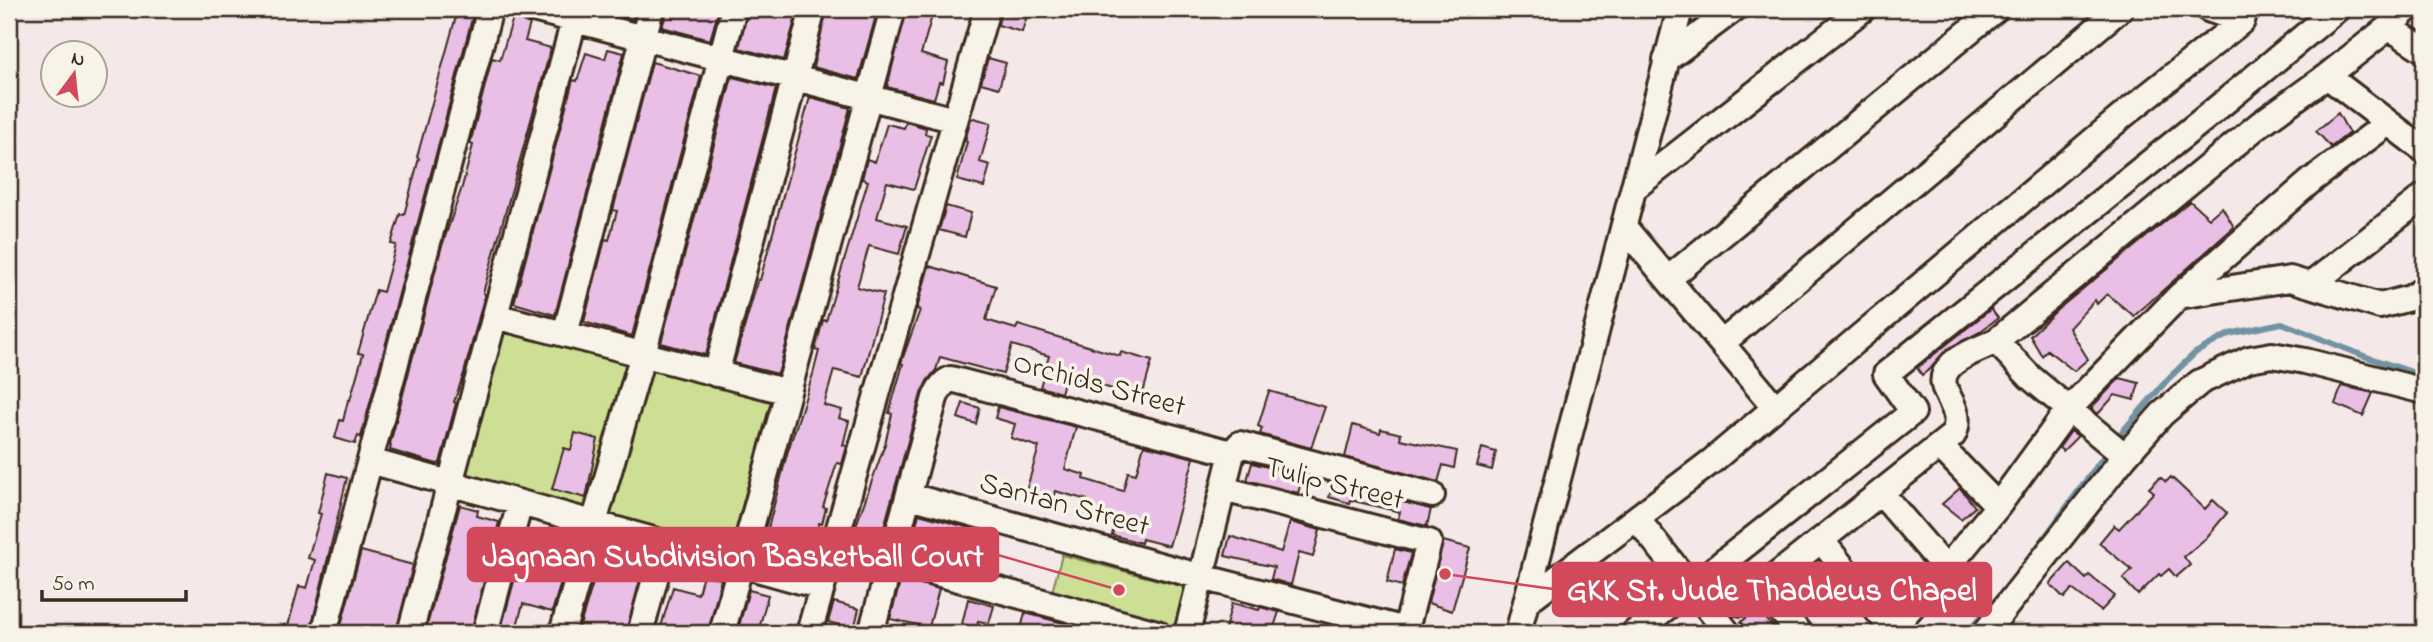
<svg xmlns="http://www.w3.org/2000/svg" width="2433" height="642" font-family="'Indie Flower',sans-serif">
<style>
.green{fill:#ccdf94;stroke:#848459;stroke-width:2}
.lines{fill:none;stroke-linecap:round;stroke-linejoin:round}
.stream{stroke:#7293a1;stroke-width:6}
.building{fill:#eabfe6;stroke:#3b2a1e;stroke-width:2}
.minor-casing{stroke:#3b2a1e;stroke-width:30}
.minor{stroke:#f7f3e8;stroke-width:24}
.labels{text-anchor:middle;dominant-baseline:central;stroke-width:7;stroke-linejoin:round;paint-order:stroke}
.street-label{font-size:30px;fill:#3b2a1e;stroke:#f7f3e8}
.leader{fill:none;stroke:#d1495b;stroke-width:2.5}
.callout-dot{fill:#d1495b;stroke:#f7f3e8;stroke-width:2.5}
.callout{fill:#d1495b;stroke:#d1495b;stroke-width:2.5}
.callout-label{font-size:32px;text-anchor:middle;font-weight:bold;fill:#fff}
</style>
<rect width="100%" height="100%" fill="#f4e9e8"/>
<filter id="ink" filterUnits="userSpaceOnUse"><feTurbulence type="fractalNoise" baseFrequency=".0143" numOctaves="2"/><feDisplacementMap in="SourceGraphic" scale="14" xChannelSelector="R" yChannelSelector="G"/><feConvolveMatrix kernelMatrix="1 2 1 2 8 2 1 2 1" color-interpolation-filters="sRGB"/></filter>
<g filter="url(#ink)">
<path class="green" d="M503,328L771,401L731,547L463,475Z
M1062,555L1185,587L1175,627L1052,592Z"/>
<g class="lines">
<path class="stream" d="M2115,440L2168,379L2195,353L2229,334L2282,323L2364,356L2424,376
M2031,556L2109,449
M1967,633L2000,595"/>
</g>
<path class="building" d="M458,9L474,11L361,437L358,436L355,444L335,438L340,420L343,421L348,400H350L363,354L358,353L376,290L383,292L396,245L391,244L400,214L404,215L419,158L417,157Z
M591,9H636L633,20Z
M668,9H719L710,40L662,27Z
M748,9H798L784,60L739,48Z
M827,9H878L858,79L813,67Z
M907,9H934L921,54L948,62L943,83L939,82L934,99L887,87Z
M1001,9H1017L1028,12L1022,32L998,25Z
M513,18L530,24L525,41L551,48L483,293L485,294L464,373L454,402L456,403L440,463L437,464L390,450L391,445L390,444L441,249L462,187L473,145L470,144L492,58L500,60Z
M608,49L624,53L555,315L514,303L573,80L577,81L586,53L605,59Z
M988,58L1006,63L999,88L981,83Z
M652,62L701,76L632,336L584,322L605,239L609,240L617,211L613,210Z
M732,77L776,88L706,355L661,343Z
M810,97L850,108L778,374L734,363L758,280H760Z
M2338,113L2349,133L2331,147L2316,131Z
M974,118L991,123L980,162L990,165L984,187L957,180L967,142L965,141L971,119Z
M906,122L926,128L925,134L931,135L914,189L887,182L877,218L907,226L899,254L869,246L857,287L884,294L862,377L834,370L824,405L842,410L839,418L849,421L843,445L847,446L842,464L837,463L823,507L826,508L822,524L819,523L814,540L811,539L804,566L762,552L787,454L813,374L819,351L815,350L823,320L826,321L868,181L862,179L867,159L875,162L887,124L904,128Z
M2190,201L2209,218L2222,207L2234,227L2134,316L2107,294L2097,304L2095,300L2069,328L2088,359L2074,371L2047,350L2042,356L2030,336L2057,310Z
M946,206L971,213L965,237L939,230Z
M929,266L996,286L986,320L1016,329L1018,325L1120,356L1121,352L1152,361L1143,393L1123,387L1122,392L1066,375L1061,393L1040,387L1049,356L1012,345L1003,374L940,357L936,370L927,381L921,394L879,545L852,537L885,444L892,414L889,413L903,364L901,363L920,310L917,309Z
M1991,309L1998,318L1978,333L1947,349L1931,368L1922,375L1917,368Z
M2120,378L2139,383L2134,400L2115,395L2098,414L2091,408Z
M2342,386L2373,393L2363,416L2335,404Z
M1269,391L1325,407L1311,448L1260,434L1262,428L1258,426Z
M963,403L980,408L976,424L958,418Z
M998,407L1076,427L1065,469L1085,475L1084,479L1123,491L1128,472L1136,474L1144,445L1194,458L1169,546L1142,539L1141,543L1112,535L1115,522L1084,513L1087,500L1055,491L1051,506L1033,501L1035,494L1026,491L1039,447L1011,438L1015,424L995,418Z
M1353,425L1380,433L1381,429L1401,434L1400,439L1457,451L1454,468L1443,465L1438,482L1345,457Z
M2071,431L2078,436L2063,451L2059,448Z
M575,433L598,439L586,498L552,489L564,448L571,450Z
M1482,448L1496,452L1492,470L1477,466Z
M1252,463L1303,476L1298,493L1247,480Z
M328,473L347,478L310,633H286L299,586L307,588L315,560L308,558L321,514L318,513Z
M2160,477L2166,482L2171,477L2205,509L2213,500L2227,513L2206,538L2184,557L2190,565L2176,577L2169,569L2161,576L2159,574L2138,595L2123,579L2132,570L2099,543L2114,525L2119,529L2154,492L2149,488Z
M1333,484L1431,509L1427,526L1398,519L1400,512L1350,500L1349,503L1329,497Z
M1960,488L1975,507L1961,519L1942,504Z
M460,505L478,510L477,516L499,522L471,633H425Z
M919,514L984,532L974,568L946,560L948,554L911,543Z
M1290,522L1320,530L1313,557L1299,553L1291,585L1271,579L1274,567L1225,556L1230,536L1281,552Z
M554,537L573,542L552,612L523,604L515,633H500L516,574L520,575L528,549L549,554Z
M1443,541L1470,548L1452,611L1428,603Z
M605,544L646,557L626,633L578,632Z
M1395,549L1411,553L1402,586L1387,582Z
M361,551L413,565L396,633H339Z
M2069,563L2086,579L2089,575L2115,596L2101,611L2072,589L2064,598L2050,584Z
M703,574L721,579L708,633H659L673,587L698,594Z
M901,579L939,589L929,627L890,619Z
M749,590L768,595L758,633H737Z
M968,599L994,606L989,623L978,621L977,628L962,624Z
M834,602L859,609L854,629L828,622Z
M1232,603L1259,610L1260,607L1279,612L1272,633H1224Z
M1758,609L1778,633H1751L1741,622Z
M1025,613L1101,633H1020Z"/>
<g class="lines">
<defs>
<path id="minor" d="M533,9L955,120
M2208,9L2242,21
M2389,27L2424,50
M1666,60L1734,9
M2327,76L2424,150
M1634,188L1863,9
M1624,227L1774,406
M1668,279L1996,9
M2312,284L2424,196
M2179,296L2312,180L2388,123
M495,316L788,392
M565,334L651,9
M1996,341L2030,377L2125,456
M1722,343L2120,9
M716,374L813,9
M1940,446L1998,506
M370,461L822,587
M1223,489L1429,542L1405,633
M1881,493L1946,569
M910,496L1202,577L1406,630
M1637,519L1728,633
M1821,540L1892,629
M892,561L1157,633
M1527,601L1712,461L2126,113L2242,21L2245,9
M1741,603L1762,587
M324,633L490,9
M410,633L577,9
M485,633L520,503
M562,633L643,354L734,9
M640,633L665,543
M722,633L893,9
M809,633L987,9
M871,633L935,398C938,390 943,382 951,379L1232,453
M1187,633L1232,453L1240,444L1432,495
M1518,633L1680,9
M1634,633L1913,412L1886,374L2204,119L2337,9
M1799,633L1762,587L1953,435C1969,404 1926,389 1952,364C1963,354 1982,348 1996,341L2260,124L2327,76L2389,27L2407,9
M1888,633L1946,569L1998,506L2068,410L2179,296L2290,279L2380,306L2410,298L2424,289
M1985,633L2125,456L2162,414L2200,382L2249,359L2272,355L2305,361L2424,391"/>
</defs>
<use href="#minor" class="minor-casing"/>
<use href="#minor" class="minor"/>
</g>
</g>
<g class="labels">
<g class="street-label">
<text transform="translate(1099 386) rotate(15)">Orchids Street</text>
<text transform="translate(1334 485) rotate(14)">Tulip Street</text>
<text transform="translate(1064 506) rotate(15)">Santan Street</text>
</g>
</g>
<path class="leader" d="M1119 590L998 555M1445 574L1553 589"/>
<g class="callout-dot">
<circle cx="1119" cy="590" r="7"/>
<circle cx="1445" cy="574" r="7"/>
</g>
<g class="callout">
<rect x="468" y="528" width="530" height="53" rx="7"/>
<rect x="1553" y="563" width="438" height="53" rx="7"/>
</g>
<g class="callout-label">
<text x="733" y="566">Jagnaan Subdivision Basketball Court</text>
<text x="1772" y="600">GKK St. Jude Thaddeus Chapel</text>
</g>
<rect width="2433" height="642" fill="none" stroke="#f7f3e8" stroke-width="35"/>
<rect x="18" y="18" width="2398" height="607" fill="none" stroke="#3b2a1e" stroke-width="2.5" filter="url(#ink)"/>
<g transform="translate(74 74) rotate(15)"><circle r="33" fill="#f7f3e8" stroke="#aca397" stroke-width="2"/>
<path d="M0-5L12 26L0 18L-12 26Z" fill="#d1495b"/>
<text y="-10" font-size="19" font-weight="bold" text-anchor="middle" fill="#3b2a1e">N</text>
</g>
<path d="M42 590v10h144v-10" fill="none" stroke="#3b2a1e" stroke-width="3.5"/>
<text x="52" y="590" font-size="21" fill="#3b2a1e" stroke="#f7f3e8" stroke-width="5" paint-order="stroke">50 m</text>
</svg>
